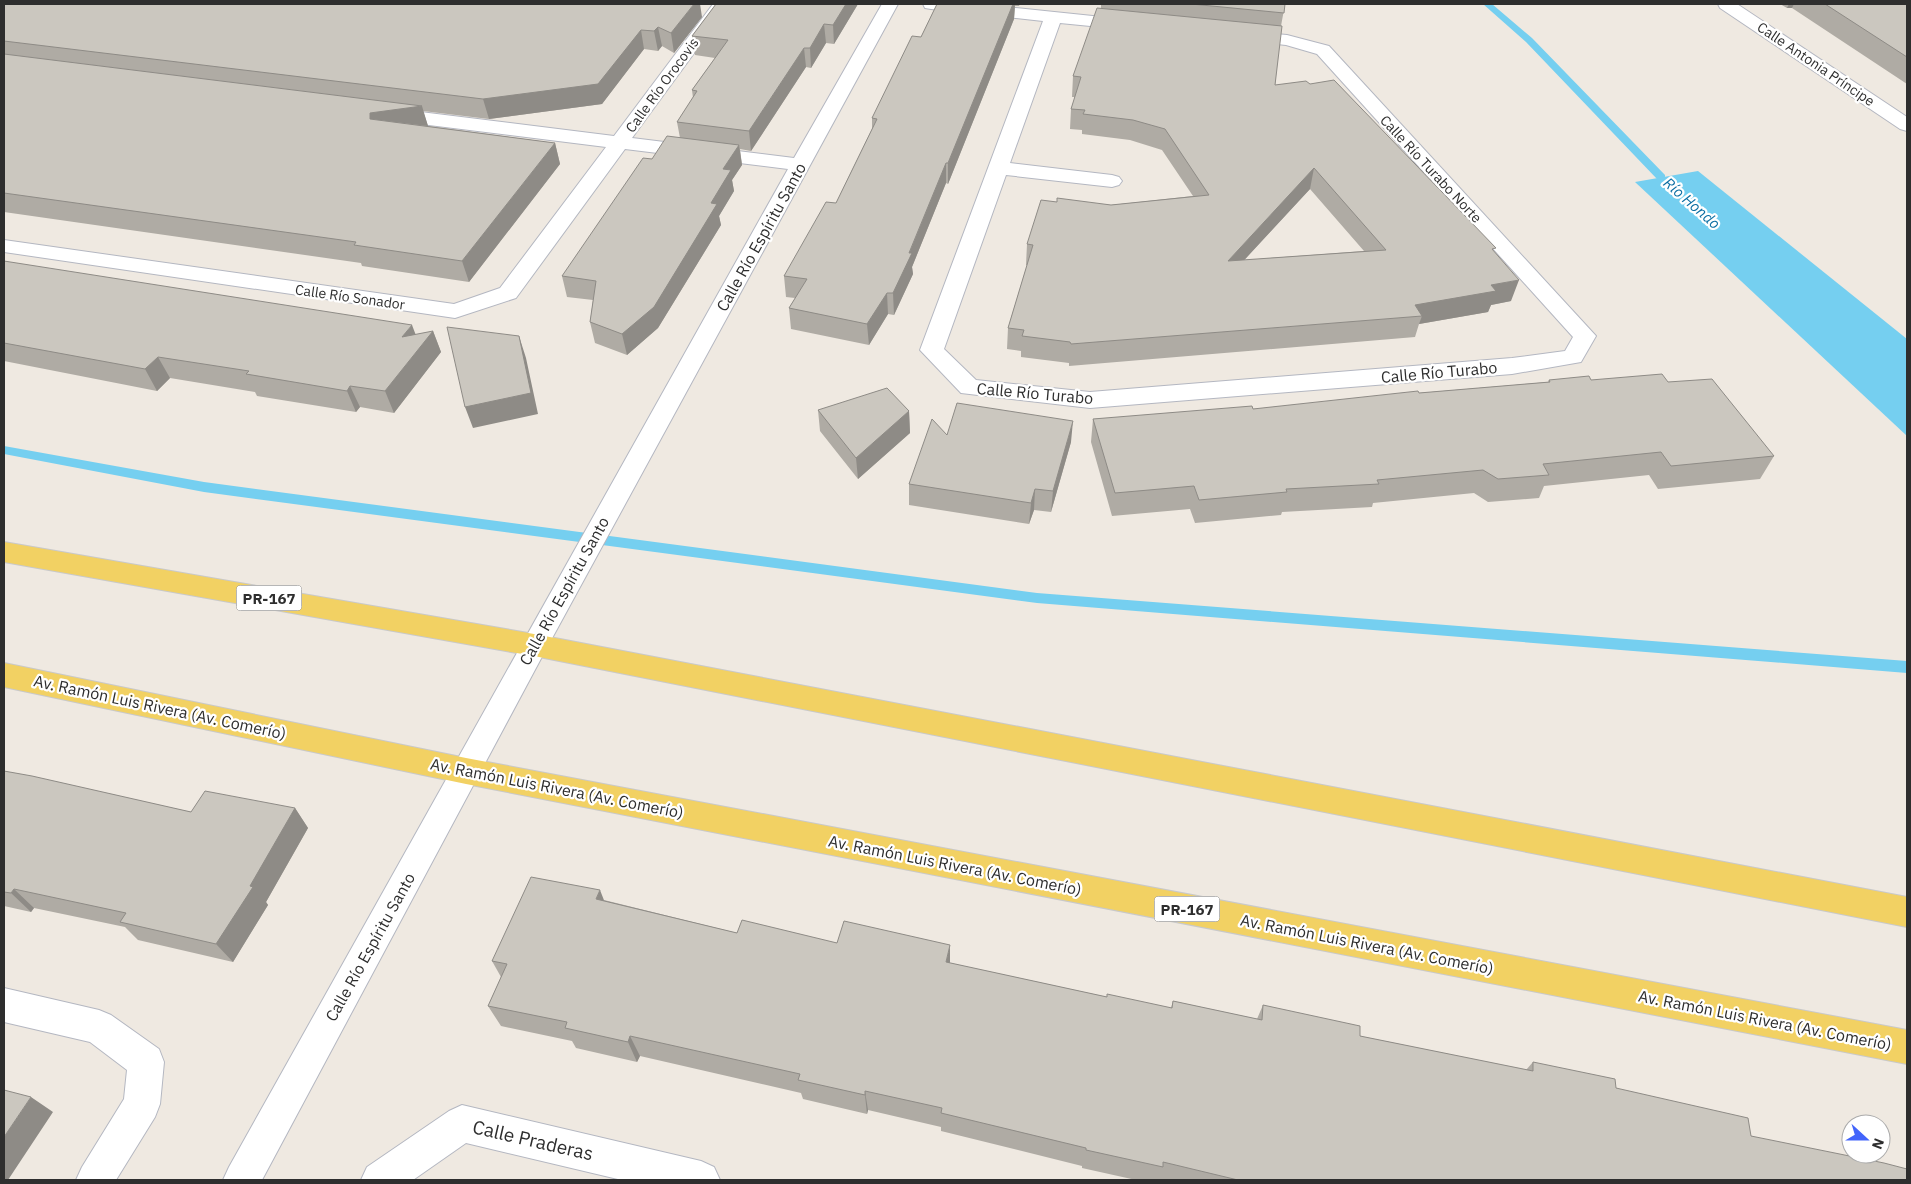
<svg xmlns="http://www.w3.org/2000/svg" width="1911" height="1184" font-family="'IBM Plex Sans',sans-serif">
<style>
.water{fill:#75cff0}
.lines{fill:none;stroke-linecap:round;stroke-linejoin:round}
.stream{fill:#75cff0;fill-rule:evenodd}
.street-casing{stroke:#b4b7c1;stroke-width:2}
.primary-casing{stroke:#c9c9c9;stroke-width:2}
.street{fill:#fff;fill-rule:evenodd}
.primary{fill:#f2d163;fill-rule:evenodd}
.wall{fill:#afaba4;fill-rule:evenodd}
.shaded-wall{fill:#8e8b86}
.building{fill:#cbc7bf;stroke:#8e8b86;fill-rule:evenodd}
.labels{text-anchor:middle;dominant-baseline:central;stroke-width:4.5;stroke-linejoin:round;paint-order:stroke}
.far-street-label{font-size:14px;fill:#2e2e2e;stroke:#fff}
.far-water-label{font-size:15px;font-style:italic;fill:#0d6fa3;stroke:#fff}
.shield{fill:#fff;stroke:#6d6d6d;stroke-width:1}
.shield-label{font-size:15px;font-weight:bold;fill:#2e2e2e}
.street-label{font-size:16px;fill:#2e2e2e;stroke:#fff}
.near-street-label{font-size:19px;fill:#2e2e2e;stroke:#fff}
</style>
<rect width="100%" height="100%" fill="#efe9e1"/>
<path class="water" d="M1698,171L1907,339V436L1635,182Z"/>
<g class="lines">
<path class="stream" d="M1483,4H1492L1532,38L1665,175V179H1657L1526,42Z
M4,446L204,482L1037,593L1907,661V673L1037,603L204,492L4,454Z"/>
<defs>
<path id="street" d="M713,4H730L632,138L794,158L882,4H898L544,653L262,1180H223L229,1167L788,169L625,149L516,298L455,318L4,252V240L454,304L500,288L606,147L388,120L381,118L379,114L381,110L388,108L614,136Z
M923,4H977L1131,20L1137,21L1140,25L1137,29L1131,30L1060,23L1010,163L1112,175L1119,177L1122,181L1119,185L1112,187L1006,175L944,349L976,380L1090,392L1512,358L1565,351L1573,337L1317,54L1286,45L1237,40L1234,36L1237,32L1243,31L1287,35L1329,46L1596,336L1581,362L1512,374L1090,408L961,393L920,350L1043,21L931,9L925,8Z
M1718,4H1737L1907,117V131L1900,129L1720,8Z
M4,988L99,1010L111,1015L159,1049L164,1062L160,1104L155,1117L116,1180H76L82,1167L124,1099L127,1070L90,1042L4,1022Z
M462,1105L701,1161L714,1167L720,1180H622L466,1143L413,1180H361L367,1167L449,1111Z"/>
<path id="primary" d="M4,542L534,634L1907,897V927L534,656L4,562Z
M4,663L466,758L1907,1030V1064L466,784L4,687Z"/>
</defs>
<use href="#street" class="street-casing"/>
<use href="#primary" class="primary-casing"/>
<use href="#street" class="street"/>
<use href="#primary" class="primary"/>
</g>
<path class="wall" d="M4,4L702,17L674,53L662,46L658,51L644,49L602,104L489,119L423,111L428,126L555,143L560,164L469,282L362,266L361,263L4,212Z
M716,4H858L834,44L826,43L811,68L806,67L751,151L740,149L742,165L732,180L734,191L719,216L721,225L658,328L627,355L595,343L590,322L593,300L567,297L562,276L652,159L680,138L677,122L693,98L692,90L715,58L695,55L692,36Z
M937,4H1020L1019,6H1015L1014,19L948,184L946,183L912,267L913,274L894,315L888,314L869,345L791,329L789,308L795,298L786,297L784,276L836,203L872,129V118L921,37Z
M1101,4H1285L1281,26L1275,85L1494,252L1511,301L1491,305L1488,312L1419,324L1415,337L1069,366V363L1021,357V351L1007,349L1008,328L1027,265H1026L1027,244L1056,202L1111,205L1193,196L1162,150L1130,140L1082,134V130L1070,129L1071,109L1075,97H1072L1073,76L1101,8ZM1310,189L1364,251L1244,260Z
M1780,4H1907V84L1792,8H1787Z
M4,261L416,335L433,331L441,352L394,413L360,407L356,412L257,396L255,392L170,378L157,391L4,361Z
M1549,380L1668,382L1774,456L1760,479L1658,489L1649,475L1544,486L1539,498L1488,502L1474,493L1373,503L1372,507L1282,512L1281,515L1195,523L1190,509L1112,516L1091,442L1093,419L1253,409L1419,393L1548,382Z
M818,410L909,411L910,433L858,479L820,431Z
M947,435L1071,442L1051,512L1034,510L1029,524L909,505V484Z
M4,771L191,812L295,808L308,828L266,902L268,905L233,962L138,940L125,927L34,908L31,912L4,906Z
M604,900L737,933L837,943L950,963L1107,997L1171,1008L1173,1001L1257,1019L1263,1005L1360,1036L1526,1070L1533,1062L1616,1088L1751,1136L1907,1180H1136L1082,1168V1166L941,1131V1127L868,1110L867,1114L803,1099L801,1093L640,1056L637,1062L576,1048L572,1041L501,1026L488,1006L501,977L492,961Z"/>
<path class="shaded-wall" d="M694,4H700L702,17L674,53L671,33Z
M846,4H858L834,44L833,25Z
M1013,4H1015L1014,19L948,184V163Z
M1789,4H1794L1792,8H1787Z
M824,24L826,43L811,68L810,48Z
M658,27L662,46L658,51L654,31Z
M641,30L644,49L602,104L489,119L483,99Z
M804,48L806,67L751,151L749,131Z
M422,106L428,126L370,119V113Z
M555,143L560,164L469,282L462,261Z
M739,145L742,165L732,180L734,191L719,216L721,225L658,328L627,355L622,334L711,203L723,169Z
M946,163V183L912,267L913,274L894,315L893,293Z
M1314,168L1310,189L1224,282L1228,261Z
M1519,280L1511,301L1491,305L1488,312L1419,324L1422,316L1415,305L1491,285Z
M887,293L888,314L869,345L867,324Z
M412,325L420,346L402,337Z
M433,331L441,352L394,413L385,391Z
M519,336L526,358L538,414L473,428L465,407Z
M158,357L170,378L157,391L145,369Z
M350,386L360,407L356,412L347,391Z
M909,411L910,433L858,479L856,458Z
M1073,421L1071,442L1051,512L1053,491Z
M1035,489L1034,510L1029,524L1031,503Z
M295,808L308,828L266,902L268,905L233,962L216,944Z
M14,889L34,908L31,912L11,893Z
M600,890L609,913L596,899Z
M950,945V966L946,962Z
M630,1036L640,1056L637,1062L628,1042Z
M865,1091L868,1110L867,1114L865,1095Z
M31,1097L53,1112L8,1180H4V1137Z"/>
<path class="building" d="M4,4H694L671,33L658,27L654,31L641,30L598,84L483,99L4,41Z
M716,4H846L833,25L824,24L810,48H804L749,131L677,122L697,91L692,90L728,40L692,36Z
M937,4H1013L948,163H946L909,253H912L893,293H887L867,324L789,308L807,279L784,276L826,202L836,203L877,119L872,118L912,36L921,37Z
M1191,4H1285L1284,13Z
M1825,4H1907V57Z
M1097,8L1282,26L1275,85L1306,81L1310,84L1334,80L1496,248L1492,249L1519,280L1491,285L1496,291L1415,305L1422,316L1071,344L1070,342L1022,336L1024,330L1008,328L1033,245L1027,244L1041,200L1057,202V198L1111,205L1209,195L1165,129L1133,120L1083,114L1085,110L1071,109L1081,77L1073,76ZM1314,168L1386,250L1228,261Z
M4,54L422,106L370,113V119L555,143L462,261L354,245L356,242L4,193Z
M667,136L739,145L723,169L731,170L711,203L717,204L654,307L622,334L590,322L596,281L562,276L643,158L652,159Z
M4,261L412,325L402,337L433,331L385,391L350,386L347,391L246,374L249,371L158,357L145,369L4,343Z
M447,327L519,336L531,393L465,407Z
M1662,374L1668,382L1712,379L1774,456L1671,466L1661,452L1543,464L1549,475L1498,479L1483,470L1377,480L1379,484L1286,489L1287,492L1199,500L1194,486L1115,493L1093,419L1252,406L1253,409L1418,391L1419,393L1550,382L1549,380L1589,376L1591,380Z
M887,388L909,411L856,458L818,410Z
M957,403L1073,421L1053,491L1035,489L1031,503L909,484L932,419L947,435Z
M4,771L32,776L191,812L205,791L295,808L250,886L253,887L216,944L120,922L126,913L14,889L11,893L4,892Z
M531,877L600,890L596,899L737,933L742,920L837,943L844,921L950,945L946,962L1107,997V994L1172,1008L1173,1001L1262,1020L1263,1005L1360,1026V1036L1533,1071V1062L1615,1079L1616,1088L1748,1118L1751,1136L1884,1163L1907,1169V1180H1238L1163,1162V1167L1086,1150V1148L941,1113L942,1108L865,1091V1095L798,1080L800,1074L630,1036L628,1042L565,1028L567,1022L488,1006L507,964L492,961Z
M4,1090L31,1097L4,1137Z"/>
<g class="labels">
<g class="far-street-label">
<text transform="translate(1816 64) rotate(34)">Calle Antonia Príncipe</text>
<text transform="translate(662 85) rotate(-54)">Calle Río Orocovis</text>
<text transform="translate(1431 169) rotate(47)">Calle Río Turabo Norte</text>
<text transform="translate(350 297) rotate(8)">Calle Río Sonador</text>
</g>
<g class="far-water-label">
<text transform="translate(1692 203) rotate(41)">Río Hondo</text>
</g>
<g class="shield">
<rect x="236.5" y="585.5" width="65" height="25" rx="4"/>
<rect x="1154.5" y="896.5" width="65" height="25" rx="4"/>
</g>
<g class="shield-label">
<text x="269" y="598">PR-167</text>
<text x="1187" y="909">PR-167</text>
</g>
<g class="street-label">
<text transform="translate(761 237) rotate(-61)">Calle Río Espíritu Santo</text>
<text transform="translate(1439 372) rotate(-5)">Calle Río Turabo</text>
<text transform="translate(1035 393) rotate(5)">Calle Río Turabo</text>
<text transform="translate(564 591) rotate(-61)">Calle Río Espíritu Santo</text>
<text transform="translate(160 707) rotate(12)">Av. Ramón Luis Rivera (Av. Comerío)</text>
<text transform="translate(557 788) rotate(11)">Av. Ramón Luis Rivera (Av. Comerío)</text>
<text transform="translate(955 865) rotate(11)">Av. Ramón Luis Rivera (Av. Comerío)</text>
<text transform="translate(1367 944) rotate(11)">Av. Ramón Luis Rivera (Av. Comerío)</text>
<text transform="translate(370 947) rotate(-61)">Calle Río Espíritu Santo</text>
<text transform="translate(1765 1020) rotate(11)">Av. Ramón Luis Rivera (Av. Comerío)</text>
</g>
<g class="near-street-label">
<text transform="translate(533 1140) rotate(13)">Calle Praderas</text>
</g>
</g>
<rect width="1911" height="1184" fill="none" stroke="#2e2e2e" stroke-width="10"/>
<g transform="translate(1866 1139) rotate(111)"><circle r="24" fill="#ffffff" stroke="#ababab"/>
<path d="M0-4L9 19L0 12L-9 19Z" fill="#4264fb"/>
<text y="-8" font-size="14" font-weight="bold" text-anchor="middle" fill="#2e2e2e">N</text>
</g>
</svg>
